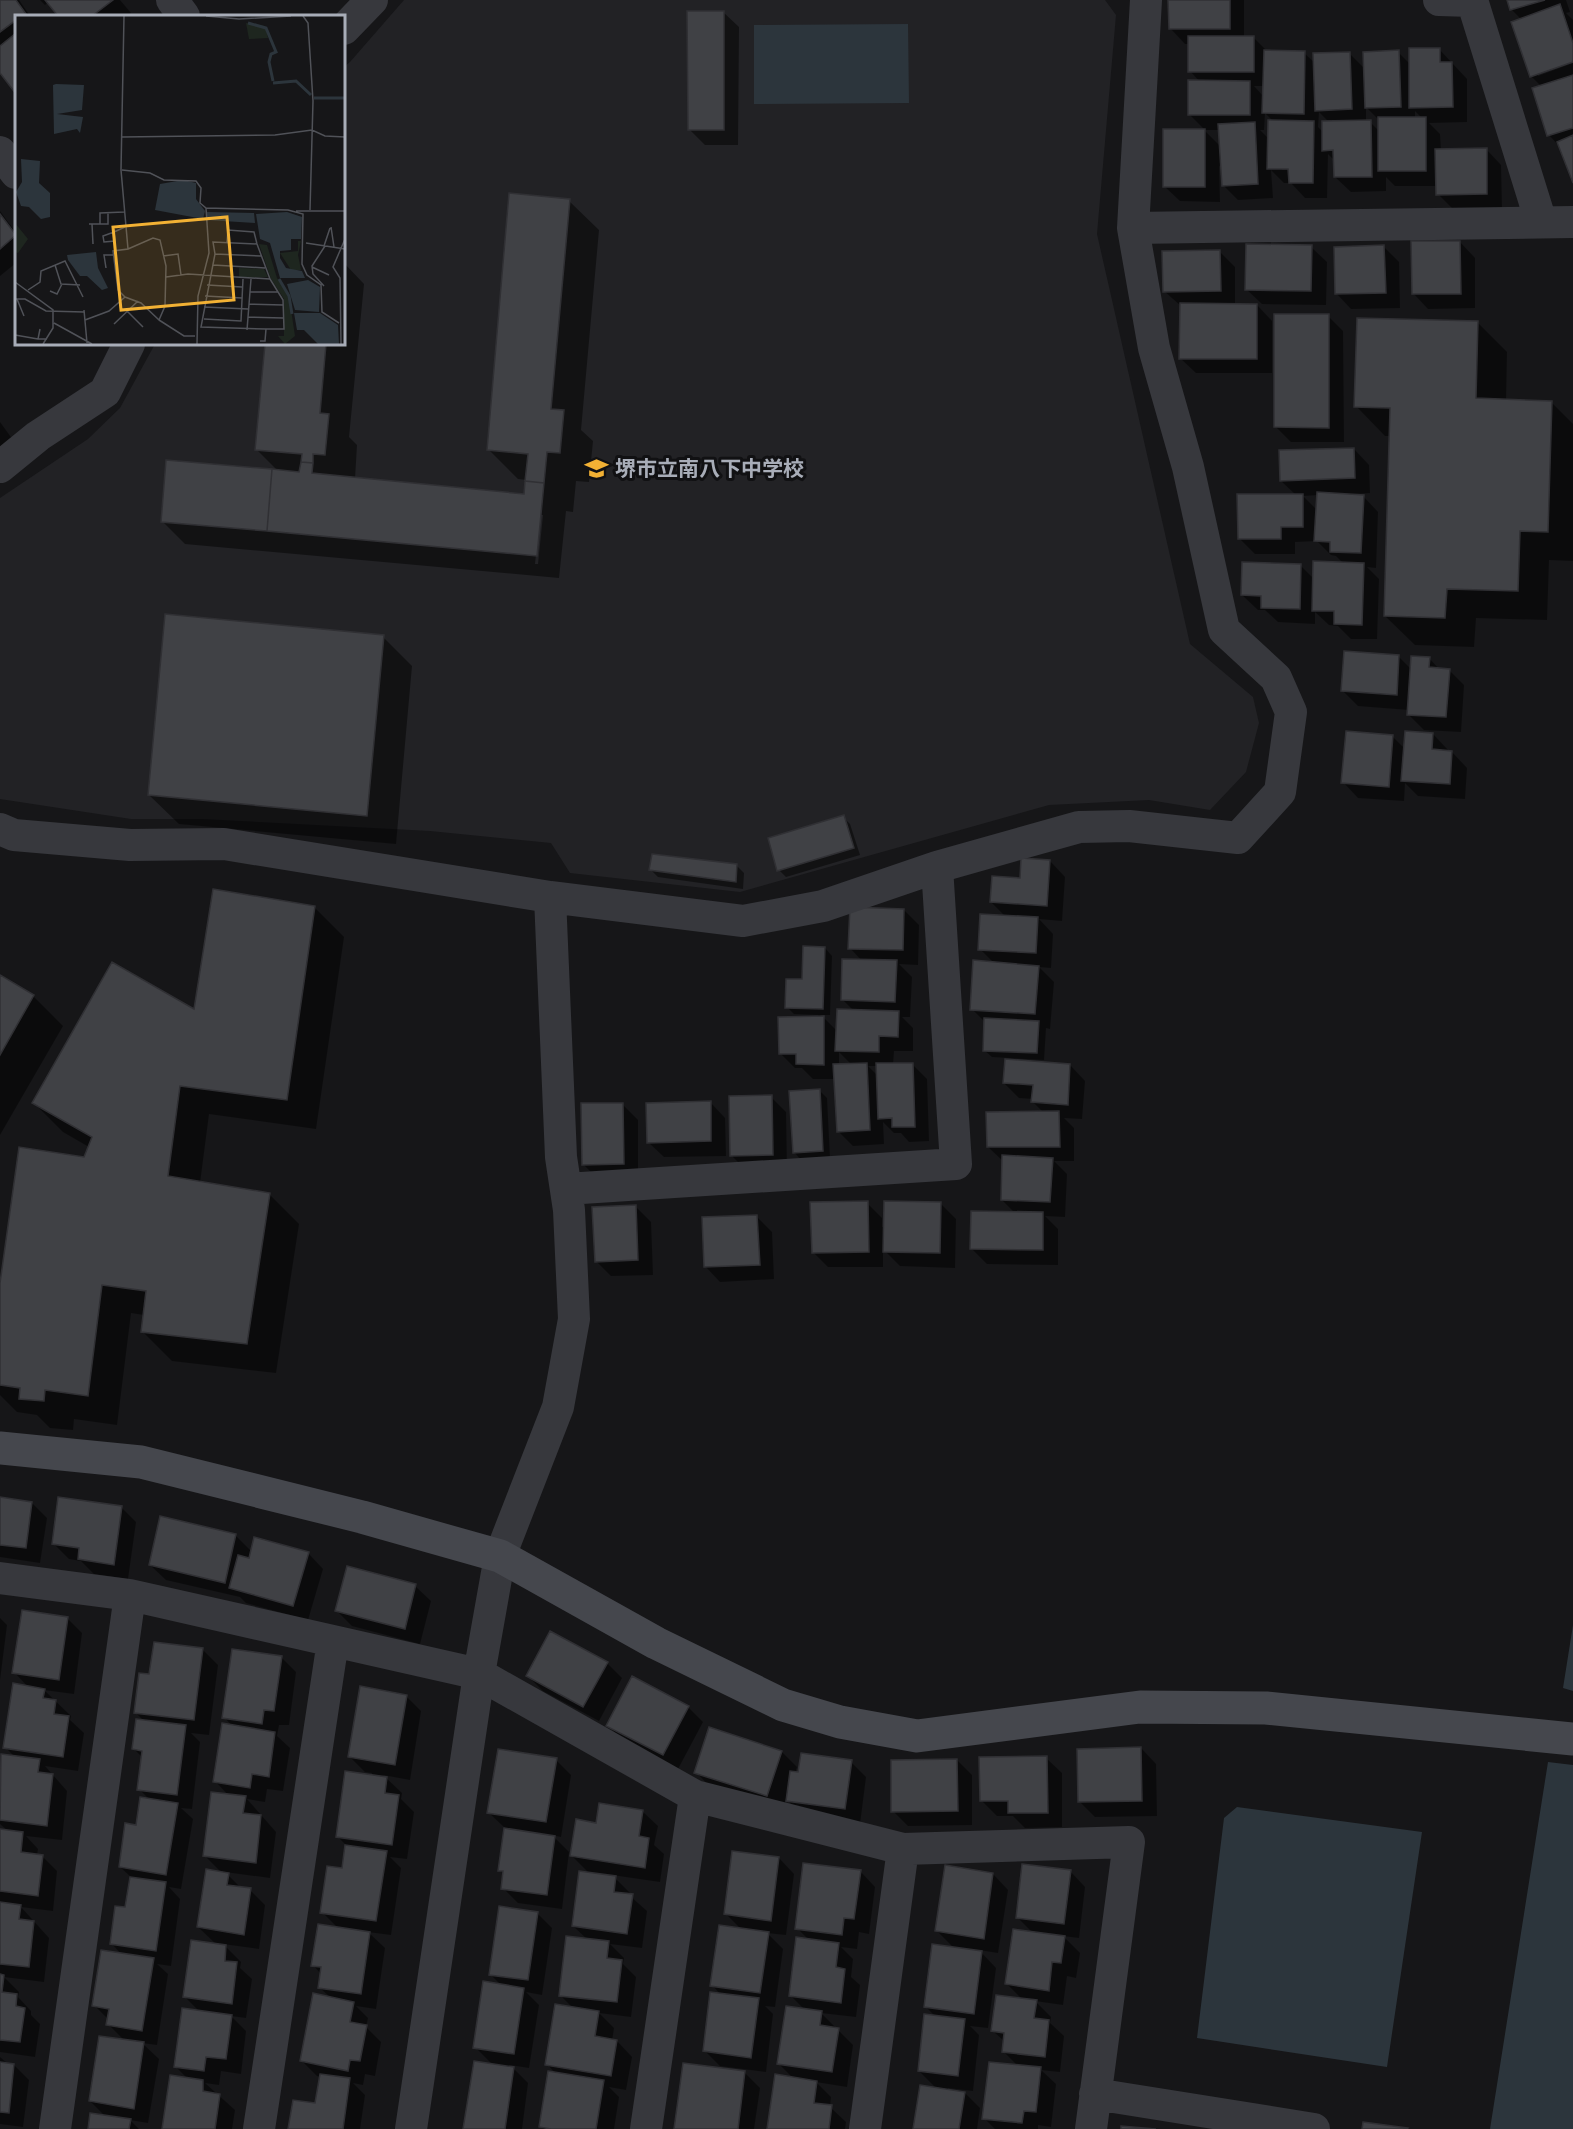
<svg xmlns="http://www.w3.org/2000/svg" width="1573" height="2129" font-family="'Open Sans','Noto Sans JP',sans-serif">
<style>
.built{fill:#222225}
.water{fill:#2c353c}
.shadow{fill:#0007;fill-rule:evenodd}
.building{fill:#404145;stroke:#303034;stroke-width:1.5}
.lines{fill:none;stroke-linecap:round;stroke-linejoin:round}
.street{stroke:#37383d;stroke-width:32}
.secondary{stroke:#45474d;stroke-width:33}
.labels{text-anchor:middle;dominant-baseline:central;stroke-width:6;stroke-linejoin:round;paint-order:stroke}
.poi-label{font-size:21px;font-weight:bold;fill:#a8adb8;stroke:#111113;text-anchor:start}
.inset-river{fill:none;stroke:#2c353c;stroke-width:3}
.inset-road{fill:none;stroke:#505258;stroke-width:1.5}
.view{fill:#f2b134;fill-opacity:0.15;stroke:#f2b134;stroke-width:3}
.inset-edge{fill:none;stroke:#a8adb8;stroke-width:3}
</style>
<rect width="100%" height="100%" fill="#161618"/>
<path class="built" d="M404,0H1105L1116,15L1097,234L1190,644L1253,697L1259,723L1246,772L1210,810L1149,800L1049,805L740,892L570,873L551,843L430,831L202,819H131L0,799V498L88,439L120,408L155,344H344V67L350,62Z"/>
<path class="water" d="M908,24L909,103L754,104V25Z
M1573,1625V1691L1563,1688Z
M1548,1762L1573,1765V2129H1490Z
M1237,1807L1422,1832L1387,2067L1197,2038L1224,1818Z"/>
<path class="shadow" d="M0,0H19L30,16H16V92L0,71Z
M40,0H120L131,13L126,16H60L48,2L45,5Z
M1169,0H1244V37H1253L1268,52L1304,53L1315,63L1350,54L1365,69L1398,52L1410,64L1439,49L1467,79V122L1429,123L1440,134L1441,151L1486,149L1501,165L1502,209H1453L1438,194V186H1395L1386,177V191L1351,192L1335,177V161L1328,154L1327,198H1305L1291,183H1284L1271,170L1273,198L1238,200L1223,185L1222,165L1219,166L1220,202L1180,201L1164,186L1204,130L1221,147L1220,130H1205L1189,114L1200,82L1190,71L1189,44H1185L1170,28ZM1254,86H1264V97ZM1366,107L1380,121V132L1370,122H1366ZM1415,111L1422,118H1415ZM1319,112L1329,122L1323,132L1318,127ZM1265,113L1273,121L1269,139L1260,130H1264ZM1282,167L1296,170H1282Z
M1509,0H1566L1570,12L1566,13L1573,20V60L1538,73V76L1573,63V179L1560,147L1549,135L1541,86L1531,76L1522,20L1512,10Z
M723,12L739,27L738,145H705L690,130Z
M569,201L599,230L581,430L593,441L589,482L576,481L573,512L566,511L559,578L185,544L162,521L278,471L257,450L267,344H344V263L364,284L349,437L357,445L355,479L525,495L527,480L518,479L488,449ZM540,515H543L538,564H535Z
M0,211L16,233V263L0,276Z
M1460,242L1475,258V308L1428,309L1413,293Z
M1311,247L1327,262L1326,305L1262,304L1246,289Z
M1384,247L1399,262L1400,308L1351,309L1336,293Z
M1219,251L1235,267V305H1257L1272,321V373H1196L1180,358L1181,306L1164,291Z
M1328,316L1343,331L1344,442H1291L1276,427Z
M1478,323L1507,352L1506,401L1551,402L1573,424V561L1549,560L1547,620L1476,618L1474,647L1415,645L1385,616L1391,436H1385L1356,406Z
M0,422L13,440L0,450Z
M1354,449L1369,465L1370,493L1353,494V496H1363L1378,512L1376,568L1367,567L1379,579L1377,639H1351L1338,626L1329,625L1315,612V624L1278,622L1265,610H1258L1242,595L1301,566L1314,579L1344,564L1336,556L1331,555L1317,541L1295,542V554H1255L1240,539L1296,495L1281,481ZM1318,495L1317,510L1303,496Z
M383,637L412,666L396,844L179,824L149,795Z
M1399,657L1412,670L1429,658L1440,670H1449L1464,685L1461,732L1424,730L1409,715V710L1358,706L1343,691Z
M1433,734L1448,750V752H1452L1467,768L1465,799L1418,796L1405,783L1404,801L1358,798L1343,782L1392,736L1405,749Z
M843,817L850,824L860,855L786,877L779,870Z
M1050,861L1065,877L1062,921L1039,919L1053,934L1051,968L1039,967L1054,982L1050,1029L1046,1028L1044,1060L992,1057L984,1050L986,1023L972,1009L994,963L980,949L1006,917L991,902Z
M737,866L744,873L743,889L658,877L651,870Z
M314,907L344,937L316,1129L209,1114L200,1183L269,1194L299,1224L276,1373L172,1361L142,1331L144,1315L131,1313L117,1425L74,1419L73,1430L50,1428L37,1415L17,1412L0,1395V1293L85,1159L89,1147L63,1132L34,1103L195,1012Z
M904,910L919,925L918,965L899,964L912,977L910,1017H902L913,1028V1051H894L893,1065L912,1064L927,1079L929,1141L909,1142L901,1133H894L883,1122L884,1144L853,1146L838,1131L835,1079H813L802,1068H795L780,1053L818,1018V1015L794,1014L787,1007L825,948L832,956L830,1015H821L838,1032L854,1011L842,999L862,961L850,948ZM839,1052L852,1065H839ZM868,1066H878V1076Z
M0,977L33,996L63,1026L0,1135Z
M1070,1065L1085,1081L1082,1119L1064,1118L1074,1128V1161H1054L1067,1174L1065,1217L1045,1216L1058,1229V1265L987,1264L972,1249L1015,1213L1002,1200L1004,1162L988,1147L1044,1113L1033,1102V1099L1019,1098L1004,1083Z
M820,1091L827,1098L830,1158L801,1160L794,1152Z
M771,1097L786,1112L787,1170L747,1171L731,1155Z
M710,1102L725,1118L726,1156L664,1157L648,1142Z
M622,1104L638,1120V1179H598L583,1164Z
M867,1203L882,1218V1227L941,1204L956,1219L955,1268L900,1266L883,1249V1267H828L813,1252Z
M635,1206L651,1222L653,1275L611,1276L596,1261Z
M756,1216L772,1232L774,1279L720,1282L705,1266Z
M0,1498L32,1503L47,1518L40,1563L0,1557Z
M121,1507L136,1522L128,1579L94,1574L81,1561L69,1559L54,1544Z
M235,1535L252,1552L308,1553L323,1569L308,1620L246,1603L240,1597L166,1580L150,1565Z
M415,1586L431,1601L420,1644L352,1626L337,1611Z
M0,1618L7,1625L0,1680Z
M67,1618L82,1633L74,1694L44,1690L71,1716L70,1720L84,1733L78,1771L45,1766L67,1791L62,1840L26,1836L38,1849L37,1855L42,1856L57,1871L53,1911L21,1907L49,1938L44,1982L4,1977L19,1992L18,1997L31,2011V2015L40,2024L35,2057L0,2052V1831H8L0,1824V1778L3,1756L15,1757L5,1747L29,1688L14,1672Z
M203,1650L218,1665L209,1735L191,1733L200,1742L192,1809L181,1808L193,1819L181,1889L169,1887L180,1899L171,1966L157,1964L168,1974L157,2045L142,2043L159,2059L148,2123L130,2120L139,2129H89L106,2117L90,2101L125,2041L108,2024L109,2020L94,2005L122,1955L112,1944L126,1909L131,1877L120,1867L150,1800L139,1789L143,1758L134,1749L145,1722L135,1712L151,1676Z
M281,1657L296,1672L289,1725H279L277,1736L290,1748L283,1791L267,1789L265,1802L247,1799L276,1832L270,1878L225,1872L242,1889L250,1890L265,1905L259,1949L223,1944L241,1962L240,1968L252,1979L246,2018L231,2016L246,2031L241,2074L221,2071L219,2085L205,2083L235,2110L232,2129H164L189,2080L175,2066L200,2012L185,1997L217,1945L198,1927L222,1873L205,1856L229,1796L215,1781L233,1727L224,1717Z
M607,1663L622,1678L599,1721L543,1691L528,1676Z
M406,1696L421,1711L410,1780L383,1775L402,1793L401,1799L414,1812L407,1859L390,1857L401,1868L391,1935L368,1932L385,1948L376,2009L356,2006L368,2018L366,2027L381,2042L375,2076L365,2074L363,2085L353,2083L365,2095L360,2129H290L316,2105L321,2077L317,2076L302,2061L331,1998L320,1988L321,1974L313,1965L338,1928L322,1912L343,1870L347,1846L337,1836L372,1776V1773L365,1772L350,1757Z
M688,1707L703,1722L678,1769L623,1741L608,1725Z
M1141,1748L1156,1764L1157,1816L1095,1817L1080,1802Z
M782,1752L797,1767L795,1773L851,1762L866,1777L860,1824L802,1815L786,1799L783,1810L711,1788L696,1772Z
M1046,1758L1062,1773V1827L1025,1828L1013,1816H997L982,1801Z
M556,1760L571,1775L561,1837L552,1835L569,1852L562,1909L518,1903L503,1888L504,1875L500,1870L505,1828L489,1813Z
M957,1760L972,1775V1825L908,1826L893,1811Z
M642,1811L658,1826L654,1845L664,1854L660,1882L612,1875L630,1893V1896L647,1911L642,1948L610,1944L624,1958L623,1964L636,1977L631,2017L599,2013L614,2028L612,2041H617L632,2057L626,2090L609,2087L619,2097L614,2129H543L540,2127L556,2074L547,2064L574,2009L560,1995L588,1940L573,1926L590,1874L572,1856L597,1824Z
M779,1858L794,1874L786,1935L767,1933L783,1949L775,2007L765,2006L773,2014L766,2072L720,2066L705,2051L721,1995L712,1985L742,1930L726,1914Z
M860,1871L875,1887L869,1934L859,1932L857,1949L841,1947L853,1959L851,1977L860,1985L856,2017L821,2013L853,2045L847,2087L816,2082L831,2097L830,2107L846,2122L845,2129H768L794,2079L779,2064L805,2010L790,1995L809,1940L797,1928Z
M1070,1871L1085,1887L1079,1938L1063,1936L1080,1953L1076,1978L1067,1976L1063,2005L1035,2001L1051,2017L1050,2023L1064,2036L1060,2072L1041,2070L1056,2084L1051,2127L1038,2125V2129H995L984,2118L1018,2066L1003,2051L1005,2042L993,2031L1023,2000L1007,1984L1034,1934L1017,1917Z
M993,1874L1008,1890L998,1953L979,1950L996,1968L988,2028L970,2026L979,2035L973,2091L948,2088V2090L965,2093L980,2108L977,2129H914L937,2089L919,2071L936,2017L925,2006L955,1949L937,1931Z
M537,1913L552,1928L542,1995L526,1992L539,2005L529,2068L510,2065L528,2083L522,2129H465L493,2065L475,2047L502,1986L490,1974Z
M0,2057L8,2064L14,2065L29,2080L23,2127L0,2124Z
M745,2073L760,2088L754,2129H675Z"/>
<path class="building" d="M0,0H16L26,14L16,16V20L0,32Z
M45,0H113L92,16H58Z
M1168,0H1230V29H1169Z
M1507,0H1545L1510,10Z
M1560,4L1573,43V62L1530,77L1511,22Z
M687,11H724V130H688Z
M16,33V94L0,73V46Z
M1188,36H1254V72H1188Z
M1409,48H1440V62H1452L1453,107L1409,108Z
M1264,50L1305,51L1304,114L1262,113Z
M1399,50L1401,107L1365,108L1363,52Z
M1350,52L1352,109L1315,111L1313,53Z
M1573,75V128L1547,136L1532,88Z
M1188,80L1250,81V115H1188Z
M1378,117H1426V171H1378Z
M1268,120L1314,121L1313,183H1289L1288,169H1267Z
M1371,120L1372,177H1334L1333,150L1322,151V121Z
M1255,122L1258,184L1222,186L1218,124Z
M1163,129H1205V187H1163Z
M1573,135V183L1557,142Z
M1487,148V194L1436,195L1435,149Z
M509,193L570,199L551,409L564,410L560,453L547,452L544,483L525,481L528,454L487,450Z
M0,214L16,235L0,249Z
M1411,241H1460L1461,294H1412Z
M1246,244L1312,245L1311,291L1245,290Z
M1384,245L1386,293L1335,294L1334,247Z
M1220,250L1221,291L1163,292L1162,251Z
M1180,303L1257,304V359H1179Z
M1274,314H1329V428L1274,427Z
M1357,318L1478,321L1476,398L1552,401L1548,532L1520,531L1518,591L1447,589L1445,618L1384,616L1390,408L1354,407Z
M265,344H326L320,413L329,414L325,455L313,454V463L301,462L302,454L255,450Z
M1354,448L1355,478L1280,481L1279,450Z
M166,460L272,469L267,531L161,522Z
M301,462L313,463L312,473L524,494L525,481L544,483L537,556L267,531L272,469L299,472Z
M1317,492L1364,495L1361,553L1330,552V542L1314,541Z
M1237,494H1303V527H1281V539H1238Z
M1313,561L1364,563L1362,625L1334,624V611H1312Z
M1242,562L1301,564L1300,609L1261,608V596L1241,595Z
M165,614L384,635L367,816L148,795Z
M1344,651L1399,655L1397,695L1341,691Z
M1411,656L1430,657L1429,667L1450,669L1446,717L1407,715Z
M1346,731L1393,735L1389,787L1341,783Z
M1405,731L1433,733L1432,749L1452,751L1450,784L1401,781Z
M844,815L854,848L777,871L768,838Z
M652,854L737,864L736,882L649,870Z
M1021,858L1050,860L1047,906L990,902L992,876L1020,878Z
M213,889L315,906L287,1100L180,1086L168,1176L270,1193L247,1344L141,1332L146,1291L102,1285L88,1396L45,1390L44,1401L19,1399L20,1388L0,1385V1283L19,1147L84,1157L92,1137L32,1103L112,962L194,1009Z
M850,907L904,909L903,950L848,949Z
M980,914L1038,917L1036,953L978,950Z
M803,946L825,947L823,1009L785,1008L786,979H802Z
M842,959L897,960L895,1002L841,1000Z
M973,960L1039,966L1035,1014L970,1010Z
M0,975L34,995L0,1055Z
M837,1009L899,1011L898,1037L879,1036V1052L835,1051Z
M824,1016V1065L796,1064V1054H779L778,1017Z
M984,1018L1039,1021L1037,1053L983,1051Z
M1005,1059L1070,1064L1068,1105L1031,1102L1033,1085L1003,1083Z
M867,1063L870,1130L837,1132L833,1064Z
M876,1063H913L915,1127H892V1118L878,1119Z
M820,1089L823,1151L793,1153L789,1091Z
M772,1095L773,1155L730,1156L729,1096Z
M711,1101V1141L647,1143L646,1103Z
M581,1103H623L624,1164L582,1165Z
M1059,1111L1060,1147H987L986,1112Z
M1002,1155L1053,1158L1050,1202L1001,1200Z
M868,1201L869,1252L812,1253L810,1202Z
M884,1201L941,1202L940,1253L883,1252Z
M636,1205L638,1260L595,1262L592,1207Z
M971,1211L1043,1212V1250L970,1249Z
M757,1215L760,1265L704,1267L702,1217Z
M0,1497L32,1502L26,1548L0,1545Z
M58,1497L122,1506L114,1565L78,1559L79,1548L52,1544Z
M160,1516L236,1534L225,1583L149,1565Z
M254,1537L309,1552L293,1606L229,1588L238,1555L249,1558Z
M347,1566L416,1584L405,1629L335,1611Z
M22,1610L68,1617L59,1680L12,1673Z
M550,1631L608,1662L583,1707L526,1676Z
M154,1642L203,1648L194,1720L134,1713L139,1673L149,1674Z
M232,1649L282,1656L274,1711L264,1710L262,1724L222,1718Z
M632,1676L689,1706L663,1755L606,1726Z
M13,1683L45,1689L43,1698L56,1700L54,1714L69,1716L63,1757L3,1748Z
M360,1686L407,1695L395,1765L348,1757Z
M136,1719L186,1725L177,1795L137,1790L142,1751L132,1749Z
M222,1723L275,1732L269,1777L252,1774L250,1788L213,1782Z
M709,1727L782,1751L767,1796L694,1773Z
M1141,1747L1142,1801L1078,1802L1077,1749Z
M498,1749L557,1758L546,1822L487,1813Z
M801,1753L852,1760L845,1809L786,1801L790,1771L798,1772Z
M1,1754L40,1759L38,1772L53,1774L47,1826L0,1820Z
M1047,1756L1048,1813H1008V1801H980L979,1757Z
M957,1759L958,1811L891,1812V1760Z
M345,1771L387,1777L385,1793L399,1795L392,1845L336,1837Z
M211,1792L246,1796L243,1813L261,1815L256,1863L203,1856Z
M140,1797L178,1803L166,1875L119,1867L125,1823L136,1825Z
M599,1803L643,1810L639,1836L649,1838L645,1868L570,1856L576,1819L596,1823Z
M504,1828L555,1836L547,1895L501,1889L503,1871H498Z
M0,1829L23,1832L21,1852L43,1855L38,1896L0,1891Z
M345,1845L387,1851L376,1921L320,1913L327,1866L342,1868Z
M732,1851L779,1857L771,1921L724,1914Z
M803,1863L861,1870L854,1919L844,1918L842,1935L795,1929Z
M1022,1864L1071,1870L1064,1924L1016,1918Z
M945,1865L993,1873L984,1939L935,1931Z
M206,1869L229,1873L227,1885L251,1888L244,1935L197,1927Z
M579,1871L616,1876L614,1892L633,1894L627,1934L572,1926Z
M130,1877L166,1882L156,1951L110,1944L115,1906L125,1907Z
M0,1902L21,1905L19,1919L34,1921L29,1967L0,1964Z
M499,1906L538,1912L528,1980L489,1975Z
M318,1924L370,1932L361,1994L318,1988L321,1967L311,1966Z
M719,1925L769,1932L760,1993L710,1986Z
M1013,1929L1065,1936L1061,1963L1052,1962L1049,1991L1005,1984Z
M566,1936L609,1941L607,1958L622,1960L617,2002L559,1996Z
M796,1937L839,1943L836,1967L845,1969L841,2003L789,1996Z
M191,1940L226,1945L225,1961L237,1962L232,2004L183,1997Z
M932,1944L982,1951L974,2014L924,2007Z
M101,1950L154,1958L142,2031L106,2025L109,2009L92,2006Z
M0,1974L4,1975L2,1992L17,1994L16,2006L25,2008L20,2042L0,2040Z
M483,1981L524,1988L514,2054L473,2048Z
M710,1992L759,1998L751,2058L703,2051Z
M313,1993L354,2002L350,2022L367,2025L360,2061L350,2060L348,2071L300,2061Z
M996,1995L1037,2000L1034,2018L1049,2020L1045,2057L1002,2052L1004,2033L991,2031Z
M555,2004L599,2011L595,2036L617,2040L611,2076L545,2065Z
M786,2006L822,2011L820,2025L839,2028L832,2072L777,2064Z
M182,2008L232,2015L226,2059L206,2057L204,2071L174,2067Z
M924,2014L965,2019L958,2076L918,2071Z
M99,2036L144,2042L134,2109L89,2101Z
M474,2061L514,2067L505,2129H463Z
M0,2062L14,2064L9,2113L0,2112Z
M989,2062L1041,2067L1036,2112L1024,2111L1022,2123L982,2119Z
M683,2063L745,2071L738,2129H674Z
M548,2071L604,2080L596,2129H551L539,2127Z
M320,2074L350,2078L343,2129H288L293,2100L315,2103Z
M775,2074L817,2081L814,2103L832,2105L829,2129H767Z
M170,2075L203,2080V2091L220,2094L215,2129H162Z
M920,2085L965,2092L959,2129H913Z
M90,2113L131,2119L129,2129H88Z
M1363,2122L1408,2128L1407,2129H1362Z
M1121,2126L1156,2129H1121Z"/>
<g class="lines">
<path class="street" d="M172,0L184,16
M1146,0L1133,228L1573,222
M1439,0L1472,1
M1472,0L1541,222
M344,29L372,0
M0,152L16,173
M0,467L38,436L105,392L129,344
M0,829L14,835L130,845L224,844L550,897L743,921L823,906L937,867L1079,827L1129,826L1238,838L1280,792L1291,712L1276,678L1224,630L1188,467L1154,348L1133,228
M566,1189L956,1164L937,867
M0,1578L130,1595L479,1674L695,1796L903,1849L1129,1842L1091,2129
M1095,2094L1314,2129
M55,2129L130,1595
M259,2129L333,1641
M411,2129L479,1674L500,1556L558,1407L574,1319L569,1210L561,1157L550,897
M646,2129L695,1796
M865,2129L903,1849"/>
<path class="secondary" d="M0,1448L141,1462L362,1517L500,1556L656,1643L783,1705L840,1722L917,1736L1140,1707L1266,1708L1573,1739"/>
</g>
<defs>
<symbol id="school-bare" viewBox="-9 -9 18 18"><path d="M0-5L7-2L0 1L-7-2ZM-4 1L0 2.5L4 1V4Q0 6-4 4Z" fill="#f2b134" stroke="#111113" stroke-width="2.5" paint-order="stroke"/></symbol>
</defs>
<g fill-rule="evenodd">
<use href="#school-bare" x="580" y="452" width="33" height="33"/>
</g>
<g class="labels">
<g class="poi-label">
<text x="615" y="468">堺市立南八下中学校</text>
</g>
</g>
<g transform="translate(15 15)">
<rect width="330" height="330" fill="#161618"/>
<path d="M231,8L250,11L253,23L234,24ZM0,208L13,224L3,238L0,237ZM283,226H286L283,240L286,255H276L265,238L283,236ZM244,229L252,230L262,263L274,281L280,321L270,329L263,321H269V284L256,264ZM224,253L249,254L253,262L224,263Z" fill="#1e261f"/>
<path d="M41,69L69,70L67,95L42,99L68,102L65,118L62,114L39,119L38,70ZM6,144L25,146L24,168L35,178V202L26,204L14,192L6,191L1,177L7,167ZM168,165L181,168V184L190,196L188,204L140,195L145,169ZM192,197L239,198L240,208L192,205ZM272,197L287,202L286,224H276V235L265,236V243L271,253L287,256L290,263H265L255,228L245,224L241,199ZM81,237L83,253L93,273L87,275L72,261H65L53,245L52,240ZM293,265L305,272L304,297L280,295L272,269ZM279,298H305L323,310L324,329H303L289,315H282Z" fill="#2c353c"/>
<path class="inset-river" d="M233,8L251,13L261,37L256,39L254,47L258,66M258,68L281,66L296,80M299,83H330M264,264L274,281L277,299"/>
<path class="inset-road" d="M109,1L106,155L113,234L98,236L103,275L110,282L126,288L144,305L150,291L151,251L145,225L138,223L113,234M191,1L224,4L276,1M288,1L293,8L298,86L295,195M107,122L260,120L297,115L310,121L330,122M107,155L135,158L149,165L181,166L186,173L185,188L191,193L273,195L288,199L287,249L292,260L306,270L307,297L324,308M281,196H330M74,209H93V198M77,209L78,229M85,209V198L109,197M316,212L319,232M99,217L100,226L89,227L88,221L99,217L110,212M212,227L213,215L239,217L242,229M291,228L330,234M309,231L315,213M200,239L246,241M148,241L163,239L166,260M40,250L46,269L65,270M198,250L250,253M297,252L314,260M91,253L89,240H98M151,262L173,259L255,264L268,285L269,314H251L250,326H245M0,267L38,295V313L28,329M192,270L227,272M309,271L298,259L297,251L310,231M13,275L25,267L26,256L50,246L68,282M35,276L42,279L47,269M235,277H263M190,281L227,283M0,284H10L31,296L69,297M2,284L9,301M234,289L268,290M189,292L233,294M69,295L72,328M112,296L128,312M233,302L268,303M189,304L226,306L228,264M70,305L94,296L110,282M144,305L169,321H180M39,308L77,329M99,309L123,286M25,314L23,324H32M251,314L186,312L200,239L198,227L242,229L255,264M232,315L236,264M0,320L23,324M182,329L183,281L194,238L191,193M326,329L325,263L318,252L330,224"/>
<path class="view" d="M212,202L219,285L106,295L98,212Z"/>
<rect width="330" height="330" class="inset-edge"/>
</g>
</svg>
